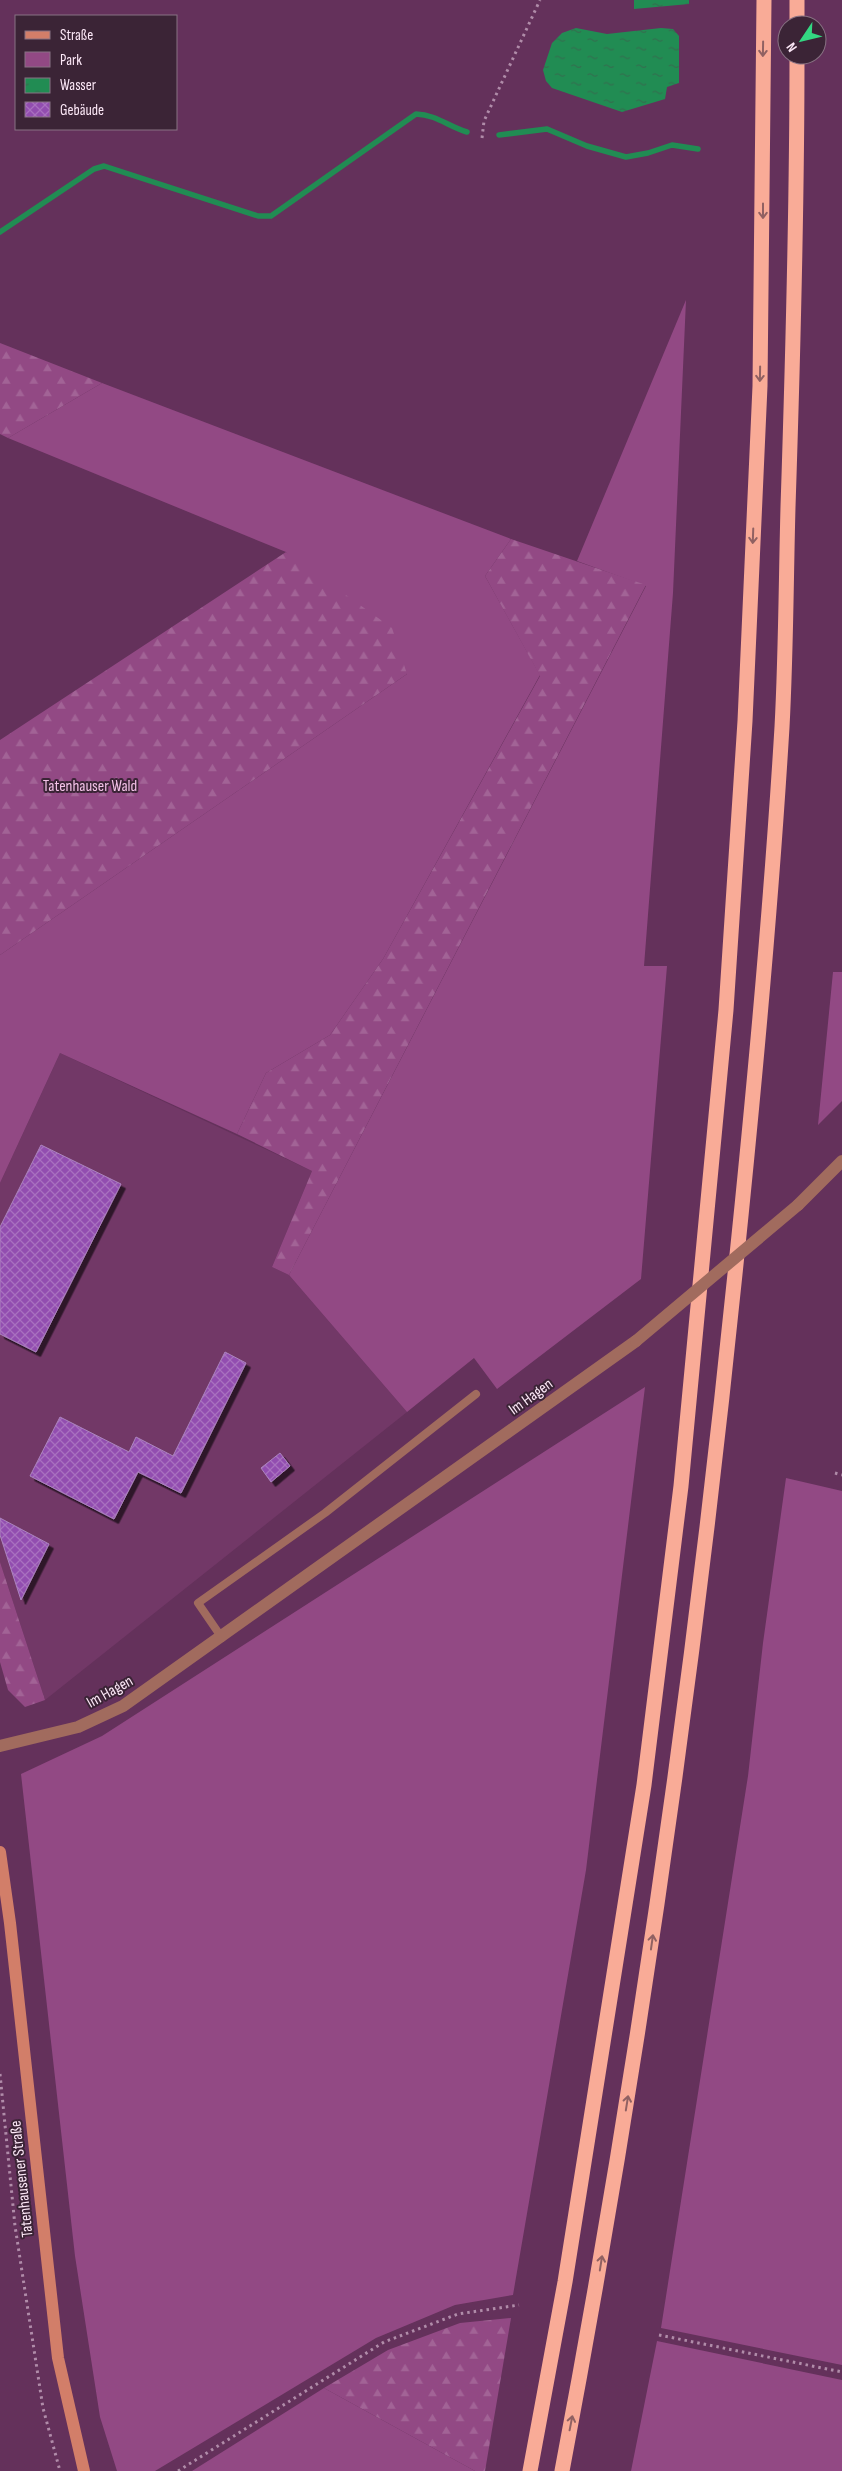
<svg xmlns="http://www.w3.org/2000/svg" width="842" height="2471" font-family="'Sofia Sans Condensed',sans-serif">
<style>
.built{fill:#723867}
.green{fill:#924984}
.forest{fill:url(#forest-firs)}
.water{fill:url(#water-ripples)}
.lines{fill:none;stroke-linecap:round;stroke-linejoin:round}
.stream{stroke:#218c53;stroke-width:5.5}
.building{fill:url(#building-cross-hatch);stroke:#ab84be;filter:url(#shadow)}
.path{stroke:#b08ca9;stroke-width:3;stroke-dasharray:2.5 4;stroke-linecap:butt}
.lane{stroke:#a16b5e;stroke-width:8}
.street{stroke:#a16b5e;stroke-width:12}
.secondary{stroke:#d27e69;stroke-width:12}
.highway{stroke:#f9ab97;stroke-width:15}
.street-bridge{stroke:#a16b5e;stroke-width:12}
.oneway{stroke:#906162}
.labels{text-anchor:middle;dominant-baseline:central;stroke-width:4;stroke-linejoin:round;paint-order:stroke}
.park-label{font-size:16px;fill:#f4c2e8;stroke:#3b2436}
.street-label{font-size:16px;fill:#fce8f7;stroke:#3b2436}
</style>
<defs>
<pattern id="forest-firs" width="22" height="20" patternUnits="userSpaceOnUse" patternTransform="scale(1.25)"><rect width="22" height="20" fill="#924984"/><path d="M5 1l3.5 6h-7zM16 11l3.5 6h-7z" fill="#a26396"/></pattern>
<pattern id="water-ripples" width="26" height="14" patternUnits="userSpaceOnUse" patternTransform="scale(1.25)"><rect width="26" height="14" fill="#218c53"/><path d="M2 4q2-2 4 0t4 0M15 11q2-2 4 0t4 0" fill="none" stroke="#32704f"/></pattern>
<pattern id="building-cross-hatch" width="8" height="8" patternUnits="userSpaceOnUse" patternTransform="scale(1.25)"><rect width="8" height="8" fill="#924db0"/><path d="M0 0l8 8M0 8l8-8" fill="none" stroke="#a86fbf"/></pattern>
<filter id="shadow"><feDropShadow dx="4.5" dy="4.5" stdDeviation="0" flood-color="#0009"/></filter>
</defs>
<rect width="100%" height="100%" fill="#64315b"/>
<path class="built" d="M60,1053L312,1171L272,1267L289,1275L407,1412L45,1700L0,1562V1183Z"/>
<path class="green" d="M686,300L673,593L644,966H667L641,1279L497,1389L474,1358L407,1412L289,1275L646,586L577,561Z
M102,383L511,539L485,576L540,675L383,959L330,1035L266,1073L237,1134L60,1053L0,1183V955L407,674L286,552L8,438Z
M833,972H842V1101L818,1125Z
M645,1387L586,1870L513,2295L455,2305L376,2338L155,2471H117L100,2417L75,2256L21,1774L102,1736Z
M786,1478L842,1491V2365L661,2328L748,1776L763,1643Z
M657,2341L842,2380V2471H631Z
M324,2388L475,2471H192Z"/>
<path class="forest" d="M0,343L102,383L8,438L0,434Z
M511,539L646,585L289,1275L272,1267L312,1171L237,1134L266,1073L330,1035L383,959L540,676L485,576Z
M286,552L392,628L407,674L0,955V740Z
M0,1562L45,1700L25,1707L8,1690L0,1662Z
M511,2318L485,2471H475L324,2388L388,2350L460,2323Z"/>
<path class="water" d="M634,0H689V4L634,9Z
M576,28L607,34L661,28L673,29L679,36V83L667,87L665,99L622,112L552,88L546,81L543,70L552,43L562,33Z"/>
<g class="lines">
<path class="stream" d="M499,135L547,129L587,146L626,157L648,153L672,145L698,149
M0,232L94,169L104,166L258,216H271L416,114C437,115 447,126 467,132"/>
</g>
<path class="building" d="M41,1145L121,1184L36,1352L0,1334V1227Z
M225,1352L246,1363L181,1493L138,1472L114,1519L30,1476L60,1417L129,1452L136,1437L173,1456Z
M280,1453L290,1466L271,1482L261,1468Z
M0,1518L49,1544L21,1600L0,1535Z"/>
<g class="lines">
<path class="path" d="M482,138L484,121L540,0
M835,1473L842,1475
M0,2074L15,2226L43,2408L60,2471
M659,2335L842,2372
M178,2471L384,2342L458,2314L519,2305"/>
<path class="lane" d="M222,1638L198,1603L325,1513L476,1394"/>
<path class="street" d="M798,1205L842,1161
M0,1746L78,1727L123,1706L636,1341"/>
<path class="secondary" d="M0,1852L10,1923L58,2358L84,2471"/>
<path class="highway" d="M797,0V25
M530,2471L565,2282L644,1785L681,1486L726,1010L745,721L760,386L764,0
M562,2471C637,2075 694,1676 735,1274C754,1092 771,910 782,727C786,654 786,580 788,507C793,356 797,206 797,55"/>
<path class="street-bridge" d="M636,1341L798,1205"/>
</g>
<defs><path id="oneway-shaft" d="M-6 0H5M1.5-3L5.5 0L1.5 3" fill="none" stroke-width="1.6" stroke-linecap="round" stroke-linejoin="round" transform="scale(1.25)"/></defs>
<g class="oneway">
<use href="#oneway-shaft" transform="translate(763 49) rotate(91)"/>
<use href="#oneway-shaft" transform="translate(763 211) rotate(90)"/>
<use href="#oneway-shaft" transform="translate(760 374) rotate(91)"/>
<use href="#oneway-shaft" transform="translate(753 536) rotate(92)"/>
<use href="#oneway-shaft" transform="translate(652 1942) rotate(-82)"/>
<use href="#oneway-shaft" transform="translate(627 2103) rotate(-81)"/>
<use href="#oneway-shaft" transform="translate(601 2263) rotate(-81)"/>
<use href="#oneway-shaft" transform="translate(571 2423) rotate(-79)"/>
</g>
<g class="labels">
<g class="park-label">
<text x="90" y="786">Tatenhauser Wald</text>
</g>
<g class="street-label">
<text transform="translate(531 1397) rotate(-36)">Im Hagen</text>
<text transform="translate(110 1692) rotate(-29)">Im Hagen</text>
<text transform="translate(22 2179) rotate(-96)">Tatenhausener Straße</text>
</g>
</g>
<rect x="15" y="15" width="162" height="115" fill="#3b2436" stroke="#887283"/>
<rect x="25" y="31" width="25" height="8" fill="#d27e69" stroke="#887283"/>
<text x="60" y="40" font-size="15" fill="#fce8f7">Straße</text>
<rect x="25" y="52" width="25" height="15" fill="#924984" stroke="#887283"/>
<text x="60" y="65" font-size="15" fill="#fce8f7">Park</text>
<rect x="25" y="78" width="25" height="15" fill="url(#water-ripples)" stroke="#887283"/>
<text x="60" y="90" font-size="15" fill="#fce8f7">Wasser</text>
<rect x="25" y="102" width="25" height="15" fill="url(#building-cross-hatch)" stroke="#887283"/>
<text x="60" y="115" font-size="15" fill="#fce8f7">Gebäude</text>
<g transform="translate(802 40) rotate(235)"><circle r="24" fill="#3b2436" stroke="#887283"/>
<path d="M0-4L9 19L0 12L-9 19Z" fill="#33d882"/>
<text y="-8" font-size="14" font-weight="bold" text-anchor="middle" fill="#fce8f7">N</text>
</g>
</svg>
